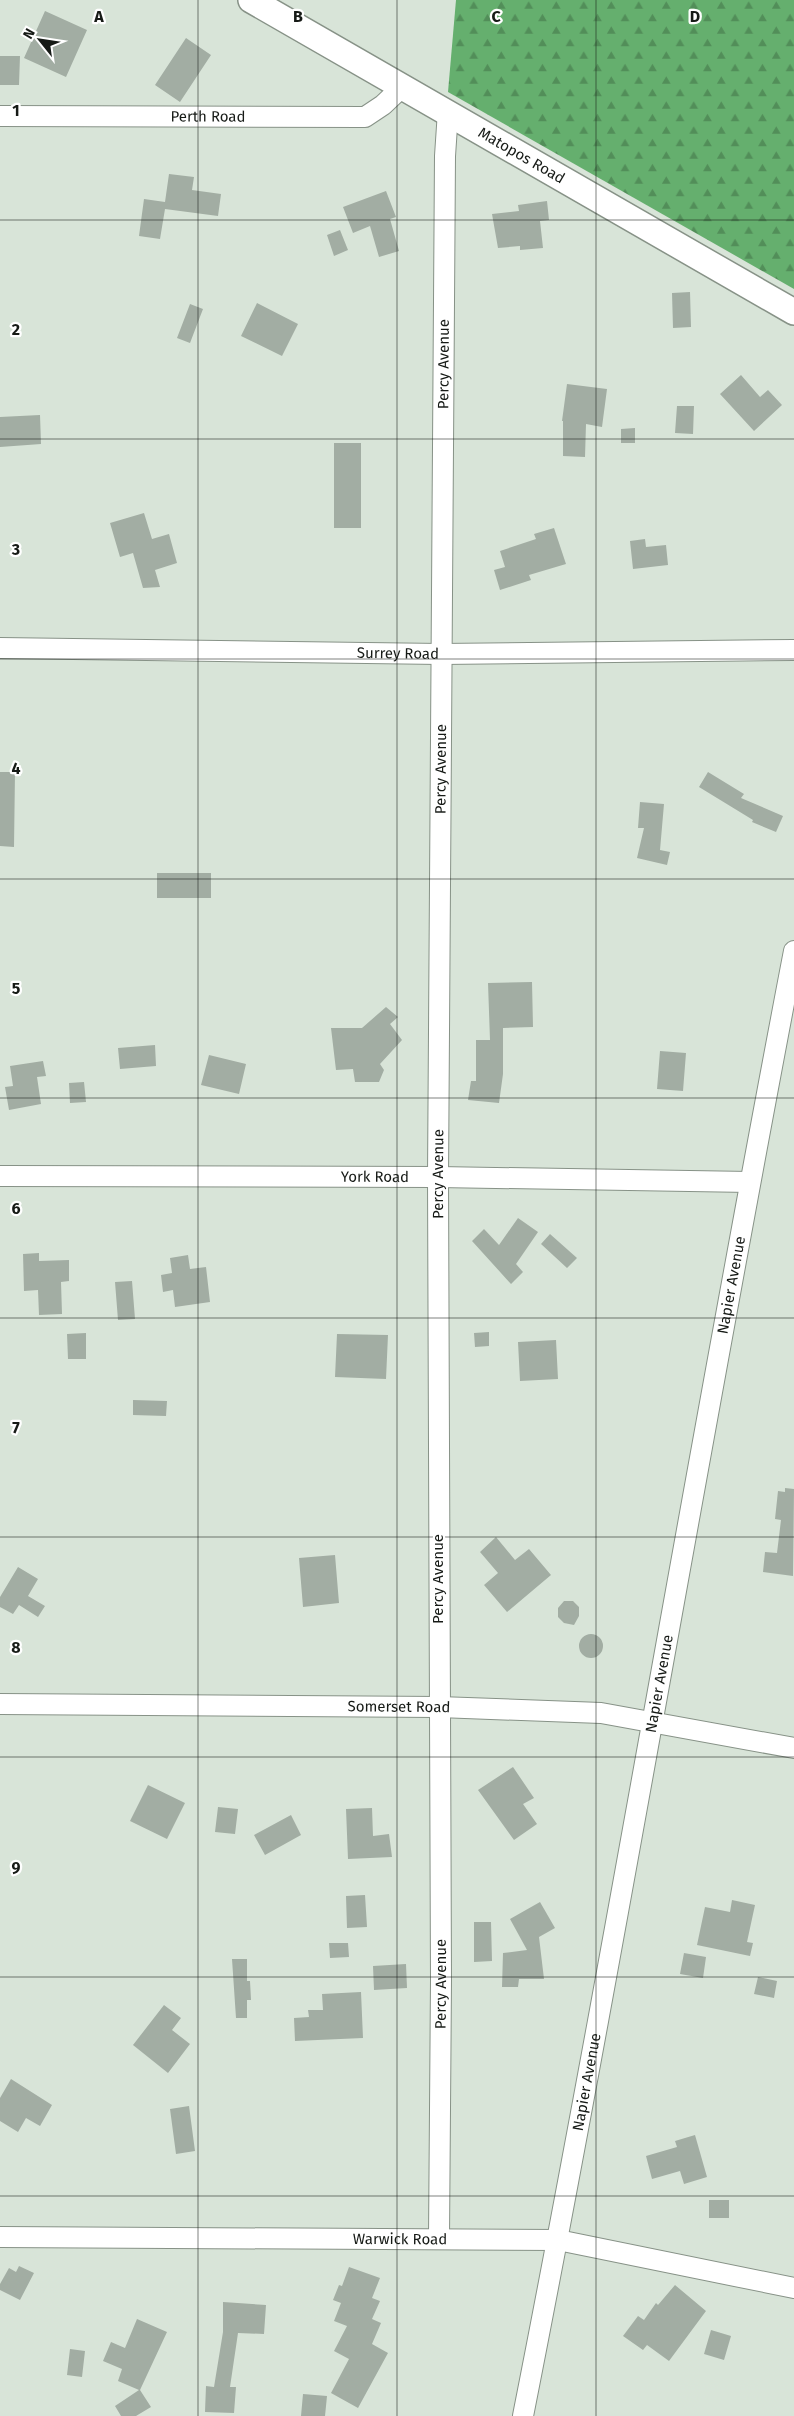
<svg xmlns="http://www.w3.org/2000/svg" width="794" height="2416" font-family="'Fira Sans',sans-serif">
<style>
.forest{fill:url(#forest-firs)}
.building{fill:#a2ada3}
.lines{fill:none;stroke-linecap:round;stroke-linejoin:round}
.minor-casing{stroke:#879287;stroke-width:22}
.major-casing{stroke:#879287;stroke-width:28}
.minor{stroke:#fff;stroke-width:20}
.major{stroke:#fff;stroke-width:25}
.grid{fill:none;stroke:#161a16;stroke-width:1;stroke-opacity:0.55}
.labels{text-anchor:middle;dominant-baseline:central;stroke-width:4.5;stroke-linejoin:round;paint-order:stroke}
.street-label{font-size:15px;fill:#161a16;stroke:#fff}
.grid-label{font-size:16px;text-anchor:middle;font-weight:bold;fill:#161a16;stroke:#fff;stroke-width:4.5;stroke-linejoin:round;paint-order:stroke}
</style>
<defs>
<pattern id="forest-firs" width="22" height="20" patternUnits="userSpaceOnUse" patternTransform="scale(1.25)"><rect width="22" height="20" fill="#65af6e"/><path d="M5 1l3.5 6h-7zM16 11l3.5 6h-7z" fill="#528e59"/></pattern>
</defs>
<rect width="100%" height="100%" fill="#d8e4d8"/>
<path class="forest" d="M456,0H794V289L448,92Z"/>
<path class="building" d="M45,11L87,30L66,77L24,58Z
M186,38L211,55L180,102L155,85Z
M0,56H20L19,85H0Z
M169,174L194,177L192,190L221,194L218,216L165,209L160,239L139,236L144,199L165,202Z
M386,191L396,217L390,219L399,251L379,257L370,226L353,233L343,207Z
M547,201L549,220L540,221L543,248L520,250V246L498,248L492,214L519,211L518,205Z
M340,230L348,250L334,256L327,235Z
M690,292L691,327L673,328L672,293Z
M257,303L298,324L282,356L241,336Z
M190,304L203,309L190,343L177,338Z
M741,375L760,397L768,390L782,405L754,431L720,394Z
M567,384L607,389L602,427L586,424L585,457L563,456V421H562Z
M677,406H694L693,434L675,433Z
M40,415L41,444L0,447V417Z
M635,428V443H621V429Z
M334,443H361V528H334Z
M144,513L152,539L169,534L177,563L155,570L160,587L143,588L133,553L120,557L110,523Z
M554,528L566,564L529,575L531,580L500,590L494,570L505,567L500,551L536,539L534,534Z
M645,539L646,547L666,545L668,565L633,569L630,541Z
M0,772H15L14,847L0,846Z
M708,772L744,794L741,798L783,816L776,832L752,822L753,820L699,787Z
M640,802L664,804L660,850L670,852L667,865L637,858L644,828H638Z
M157,873H211V898H157Z
M532,982L533,1027L503,1028V1074L499,1103L468,1100L471,1081H476V1040H490L488,983Z
M386,1007L398,1017L390,1024L402,1040L380,1064L384,1070L379,1082H355L353,1069L336,1070L331,1028H362Z
M155,1045L156,1066L120,1069L118,1048Z
M660,1051L686,1053L683,1091L657,1089Z
M209,1055L246,1064L239,1094L201,1085Z
M43,1061L46,1076L37,1077L41,1104L9,1110L5,1087L13,1086L10,1066Z
M84,1082L86,1102L70,1103L69,1083Z
M518,1218L538,1232L516,1264L523,1272L511,1284L472,1241L484,1229L499,1245Z
M550,1234L577,1258L567,1268L541,1244Z
M39,1253V1261L69,1260V1281L61,1282L62,1314L39,1315L38,1290L24,1291L23,1254Z
M188,1255L190,1269L206,1267L210,1302L175,1307L173,1290L163,1292L161,1275L172,1273L170,1258Z
M132,1281L135,1319L118,1320L115,1282Z
M489,1332V1346L475,1347L474,1333Z
M86,1333V1359H68L67,1334Z
M337,1334L388,1335L386,1379L335,1377Z
M556,1340L558,1379L520,1381L518,1342Z
M133,1400L167,1401L166,1416L133,1415Z
M785,1488L794,1489L793,1576L763,1572L765,1552L777,1553L781,1520L775,1519L778,1491L785,1492Z
M496,1537L515,1560L529,1549L551,1575L507,1612L484,1585L498,1573L480,1552Z
M335,1555L339,1603L303,1607L299,1558Z
M18,1567L38,1579L28,1596L45,1606L38,1617L19,1605L13,1614L0,1607V1597Z
M564,1601H573L579,1607V1616L574,1625L564,1623L558,1617V1608Z
M579 1646a12 12 0 1 1 24 0a12 12 0 1 1-24 0Z
M513,1767L534,1798L523,1804L537,1824L514,1840L478,1790Z
M148,1785L185,1803L167,1839L130,1821Z
M218,1807L238,1809L235,1834L215,1832Z
M372,1808L373,1836L389,1834L392,1857L348,1859L346,1809Z
M291,1815L301,1835L265,1855L254,1835Z
M365,1895L367,1927L347,1928L346,1896Z
M732,1900L755,1905L747,1942L753,1943L750,1956L697,1945L705,1907L730,1912Z
M540,1902L555,1928L539,1937L544,1979H519L518,1987H502L503,1953L527,1950L510,1919Z
M474,1922H491L492,1961L474,1962Z
M329,1943H348L349,1957L330,1958Z
M684,1953L706,1957L703,1978L680,1974Z
M232,1959H247V1981H250L251,2000H247V2018H236Z
M406,1964L407,1988L374,1990L373,1966Z
M758,1977L777,1981L774,1998L754,1994Z
M361,1992L363,2038L295,2041L294,2018L309,2017L308,2010H323L322,1994Z
M164,2005L181,2018L172,2030L190,2044L168,2073L133,2045Z
M11,2079L52,2105L40,2126L26,2118L18,2132L0,2121V2098Z
M189,2106L195,2151L176,2154L170,2109Z
M695,2135L707,2177L684,2184L680,2171L652,2179L646,2156L677,2147L675,2141Z
M709,2200H729V2218H709Z
M19,2266L34,2273L20,2300L0,2290V2284L9,2268L16,2272Z
M349,2267L380,2278L372,2298L380,2301L372,2319L381,2323L372,2344L388,2353L358,2408L331,2393L349,2359L334,2351L347,2326L334,2321L341,2303L333,2300L339,2285L342,2286Z
M675,2285L706,2311L669,2361L647,2345L643,2350L623,2336L638,2316L644,2320L656,2303L658,2305Z
M223,2302L266,2305L264,2334L238,2333L230,2387H236L234,2413L205,2412L206,2386L214,2387L223,2332Z
M137,2319L167,2332L140,2390L151,2407L136,2416H121L115,2406L139,2390L118,2381L122,2369L103,2361L111,2342L125,2348Z
M711,2330L731,2336L724,2360L704,2354Z
M70,2349L85,2351L82,2377L67,2375Z
M303,2394L327,2396L325,2416H301Z"/>
<g class="lines">
<defs>
<g id="minor">
<path id="s1" d="M0,116L365,117L383,105L403,86"/>
<path id="s2" d="M0,648L441,654L794,650"/>
<path id="s3" d="M0,1176L438,1177L750,1182"/>
<path id="s4" d="M0,1704L439,1707L601,1713L794,1748"/>
<path id="s5" d="M0,2237L558,2240L794,2288"/>
<path id="s6" d="M439,2238L441,1980L438,1177L445,156L448,111"/>
<path id="s7" d="M523,2416C619,1929 700,1439 794,951"/>
</g>
<g id="major">
<path id="s8" d="M251,0L794,312"/>
</g>
</defs>
<use href="#minor" class="minor-casing"/>
<use href="#major" class="major-casing"/>
<use href="#minor" class="minor"/>
<use href="#major" class="major"/>
</g>
<path class="grid" d="M198,0V2416M397,0V2416M596,0V2416M0,220H794M0,439H794M0,659H794M0,879H794M0,1098H794M0,1318H794M0,1537H794M0,1757H794M0,1977H794M0,2196H794"/>
<g class="labels">
<g class="street-label">
<text stroke="none"><textPath href="#s1" startOffset="208">Perth Road</textPath></text>
<text stroke="none"><textPath href="#s8" startOffset="312">Matopos Road</textPath></text>
<text stroke="none"><textPath href="#s6" startOffset="1874">Percy Avenue</textPath></text>
<text stroke="none"><textPath href="#s2" startOffset="398">Surrey Road</textPath></text>
<text stroke="none"><textPath href="#s6" startOffset="1469">Percy Avenue</textPath></text>
<text stroke="none"><textPath href="#s6" startOffset="1064">Percy Avenue</textPath></text>
<text stroke="none"><textPath href="#s3" startOffset="375">York Road</textPath></text>
<text stroke="none"><textPath href="#s7" startOffset="1150">Napier Avenue</textPath></text>
<text transform="translate(438 1579) rotate(-90)">Percy Avenue</text>
<text stroke="none"><textPath href="#s7" startOffset="745">Napier Avenue</textPath></text>
<text stroke="none"><textPath href="#s4" startOffset="399">Somerset Road</textPath></text>
<text stroke="none"><textPath href="#s6" startOffset="254">Percy Avenue</textPath></text>
<text stroke="none"><textPath href="#s7" startOffset="340">Napier Avenue</textPath></text>
<text stroke="none"><textPath href="#s5" startOffset="400">Warwick Road</textPath></text>
</g>
</g>
<g class="grid-label">
<text x="99" y="22">A</text>
<text x="298" y="22">B</text>
<text x="496" y="22">C</text>
<text x="695" y="22">D</text>
<text x="16" y="116">1</text>
<text x="16" y="335">2</text>
<text x="16" y="555">3</text>
<text x="16" y="774">4</text>
<text x="16" y="994">5</text>
<text x="16" y="1214">6</text>
<text x="16" y="1433">7</text>
<text x="16" y="1653">8</text>
<text x="16" y="1873">9</text>
</g>
<g transform="translate(40 40) rotate(300)" stroke="#ffffff" stroke-width="4" paint-order="stroke">
<path d="M0-4L9 19L0 12L-9 19Z" fill="#161a16"/>
<text y="-8" font-size="14" font-weight="bold" text-anchor="middle" fill="#161a16">N</text>
</g>
</svg>
